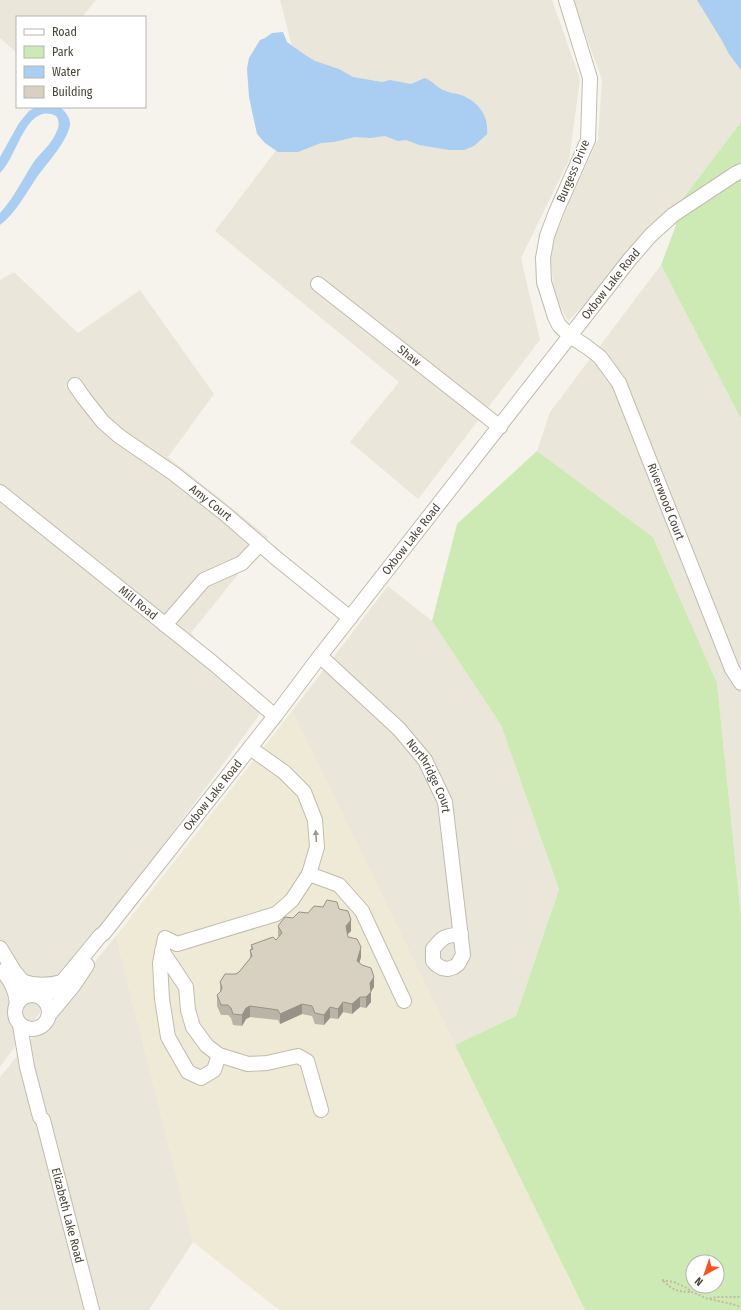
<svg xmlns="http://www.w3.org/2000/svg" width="741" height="1310" font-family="'Fira Sans Condensed',sans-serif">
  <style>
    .residential { fill: #eae6da }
    .education { fill: #efead6 }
    .green { fill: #cdeab5; fill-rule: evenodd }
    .water { fill: #a9cef2 }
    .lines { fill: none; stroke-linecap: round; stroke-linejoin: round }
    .minor-casing { stroke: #c2bcae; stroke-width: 16 }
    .path { stroke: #c4ba9f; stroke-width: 2; stroke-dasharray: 2 2; stroke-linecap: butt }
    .minor { stroke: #fff; stroke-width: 14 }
    .wall { fill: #bab3a6 }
    .shaded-wall { fill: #979287 }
    .building { fill: #d8d0c1; stroke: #979287 }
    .oneway { fill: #9c9992 }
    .labels { text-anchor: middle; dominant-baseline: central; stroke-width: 3; stroke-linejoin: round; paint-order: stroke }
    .street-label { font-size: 12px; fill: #4b4539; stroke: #fff }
  </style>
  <rect width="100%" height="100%" fill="#f6f3ec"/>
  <!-- residential -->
  <path class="residential" d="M 0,0 L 96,0 L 82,17 L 17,17 L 17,53 L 0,38 Z
    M 280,0 L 552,0 L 580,79 L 569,160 L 521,258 L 540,340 L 418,499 L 350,442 L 399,382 L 215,231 L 308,108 Z
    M 573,0 L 741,0 L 741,122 L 668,218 L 568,321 L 554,294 L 550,248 L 566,210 L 598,139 L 602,80 Z
    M 661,265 L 741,419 L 741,916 L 717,683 L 653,537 L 537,451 L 550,412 Z
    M 14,272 L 78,333 L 140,290 L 214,394 L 168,457 L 268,537 L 191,633 L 260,714 L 0,1067 L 0,280 Z
    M 388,586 L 432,621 L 501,725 L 559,891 L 516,1016 L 455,1045 L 292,711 Z
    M 116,936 L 193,1242 L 149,1310 L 0,1310 L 0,1077 Z"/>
  <!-- education -->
  <path class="education" d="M 292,711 L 585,1310 L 279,1310 L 193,1242 L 116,936 Z"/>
  <!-- green -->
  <path class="green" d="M 741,122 L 741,419 L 661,265 L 676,225 L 668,218 Z
    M 537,451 L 653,537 L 717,683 L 741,916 L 741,1310 L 585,1310 L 455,1045 L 516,1016 L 559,890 L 501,725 L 432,621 L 457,524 ZM 693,1262 L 717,1262 L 717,1286 L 693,1286 Z"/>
  <!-- water -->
  <path class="water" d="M 697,0 L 741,0 L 741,70 L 729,54 L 721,39 Z
    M 283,32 L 287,42 L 305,55 L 315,61 L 339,69 L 353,77 L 382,82 L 390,80 L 411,84 L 425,78 C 432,81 437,87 443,90 C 449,93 455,93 461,95 C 478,101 489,116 487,134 L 474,146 L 464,150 L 449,150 L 419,145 L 406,140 L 398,141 L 385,136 L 370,138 L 355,137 L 334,142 L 321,143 L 298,152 L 278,152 L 265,143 L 257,134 L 249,97 L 247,69 L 248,63 L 249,58 L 260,40 L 265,38 L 272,33 Z
    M 36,107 L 60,107 C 65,111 71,119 70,125 C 67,142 47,163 37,177 C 26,193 16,213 0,225 L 0,213 C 14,198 22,180 33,163 C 40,153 51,145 56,133 C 59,128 60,121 56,116 C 34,105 23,134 15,149 C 11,157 6,167 0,173 L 0,157 L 19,123 L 29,111 Z"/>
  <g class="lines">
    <defs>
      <g id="minor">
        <path id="s1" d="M 566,0 L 590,78 L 588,140 L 556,212 L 547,236 L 543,258 L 544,282 L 555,317 L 559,325 L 570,336 L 587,347 L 600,357 L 619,383 L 732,669 L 741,683"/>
        <path id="s2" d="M 318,284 L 500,427"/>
        <path id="s3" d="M 75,385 L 84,398 L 103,422 L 119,436 L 173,473 L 224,513 L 276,558 L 350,618"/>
        <path id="s4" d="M 0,492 L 213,663 L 275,716"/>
        <path d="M 165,625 L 204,580 L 242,563 L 260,544"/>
        <path id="s5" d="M 320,656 L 399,729 L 425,760 L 445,802 L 463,955 L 458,964 L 454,967 L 448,969 L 442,968 L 437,965 L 433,961 L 433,949 C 443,936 445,936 461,934"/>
        <path d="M 309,874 L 339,885 L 362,911 L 404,1001"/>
        <path d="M 0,948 L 14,971 L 34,995"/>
        <path d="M 162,951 L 186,987 L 188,1010 L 193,1027 L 207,1046 L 219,1055 L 248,1064 L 267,1063 L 298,1056 L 307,1061 L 321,1110"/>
        <path d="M 3,971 C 11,982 16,990 17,1004"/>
        <path d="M 21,981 C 35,986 48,986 62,982"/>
        <circle cx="32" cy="1012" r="17"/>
        <path id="s6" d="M 42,998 L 58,987 L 100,936 L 104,933 L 275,716 L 320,656 L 630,259 L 651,235 L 673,215 L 735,174 L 741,171"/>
        <path d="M 49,1015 L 73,986 L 87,965"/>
        <path id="s7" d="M 20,1025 L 27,1067 L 40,1117 L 43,1120 L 92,1310"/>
        <path d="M 219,1055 L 214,1070 L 201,1078 L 188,1072 L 168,1037 L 162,999 L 160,963 L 165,938 L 177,944 L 276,914 L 292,900 L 309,874 L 317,847 L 315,820 L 304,792 L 284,772 L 250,748"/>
      </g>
    </defs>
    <!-- minor casing -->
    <use href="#minor" class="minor-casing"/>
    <!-- path -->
    <path class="path" d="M 662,1280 L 674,1282 L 685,1287 L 692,1292 L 708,1299 L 716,1297 L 741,1297
      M 663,1281 C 673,1290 678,1292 691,1292
      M 710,1299 C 720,1302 731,1303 741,1307"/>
    <!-- minor -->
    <use href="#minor" class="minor"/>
  </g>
  <!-- wall -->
  <path class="wall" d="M 339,909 L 351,931 L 347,935 L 348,937 L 361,957 L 359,963 L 374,987 L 371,991 L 371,1002 L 366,1008 L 360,1007 L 352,1014 L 343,1012 L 338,1019 L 330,1018 L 324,1025 L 315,1024 L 312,1016 L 302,1014 L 280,1024 L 278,1020 L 250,1017 L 246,1019 L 242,1026 L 233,1025 L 231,1018 L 228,1015 L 221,1015 L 217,1006 L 217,995 L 220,993 L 220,982 L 239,972 L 250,959 L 250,950 L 251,950 L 251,945 L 276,940 L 279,937 L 278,936 L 278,926 L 293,918 L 308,913 Z"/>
  <!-- shaded-wall -->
  <path class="shaded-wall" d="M 351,920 L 351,931 L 346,936 L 346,926 Z
    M 361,947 L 361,957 L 357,971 L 357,961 Z
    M 374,977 L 374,987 L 370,993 L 370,983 Z
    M 371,992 L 371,1002 L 366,1008 L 366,997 Z
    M 360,997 L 360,1007 L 352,1014 L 352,1004 Z
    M 343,1002 L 343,1012 L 338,1019 L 338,1009 Z
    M 302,1004 L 302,1014 L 280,1024 L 280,1014 Z
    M 250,1006 L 250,1017 L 246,1019 L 242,1026 L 242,1015 L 246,1008 Z
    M 330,1007 L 330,1018 L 324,1025 L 324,1015 Z"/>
  <!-- building -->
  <path class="building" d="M 327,900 L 337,902 L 339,909 L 348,911 L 351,920 L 346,926 L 348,937 L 357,939 L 361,947 L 357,961 L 362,965 L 371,968 L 374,977 L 370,983 L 371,992 L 366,997 L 360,997 L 352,1004 L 343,1002 L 338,1009 L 330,1007 L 324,1015 L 315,1013 L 312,1006 L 302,1004 L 280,1014 L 278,1010 L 250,1006 L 246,1008 L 242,1015 L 233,1014 L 231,1008 L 228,1005 L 221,1005 L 217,995 L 221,991 L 222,987 L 220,982 L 225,974 L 236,974 L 239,972 L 252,956 L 250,950 L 253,949 L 251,945 L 273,937 L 276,940 L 282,933 L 278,926 L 285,917 L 293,918 L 299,912 L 308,913 L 314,906 L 323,907 Z"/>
  <!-- one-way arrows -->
  <defs><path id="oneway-solid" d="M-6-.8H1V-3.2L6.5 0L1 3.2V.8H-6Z"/></defs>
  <use class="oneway" href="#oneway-solid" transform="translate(316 836) rotate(-94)"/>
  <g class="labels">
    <!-- street labels -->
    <g class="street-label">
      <text transform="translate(573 171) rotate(-67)">Burgess Drive</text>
      <text stroke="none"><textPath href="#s6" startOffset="914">Oxbow Lake Road</textPath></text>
      <text stroke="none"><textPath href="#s2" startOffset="116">Shaw</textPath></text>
      <text stroke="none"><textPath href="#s1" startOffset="552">Riverwood Court</textPath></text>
      <text stroke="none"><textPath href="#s3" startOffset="181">Amy Court</textPath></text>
      <text stroke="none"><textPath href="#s6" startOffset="590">Oxbow Lake Road</textPath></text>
      <text stroke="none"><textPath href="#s4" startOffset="177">Mill Road</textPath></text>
      <text stroke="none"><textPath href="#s5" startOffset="164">Northridge Court</textPath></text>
      <text stroke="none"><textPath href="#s6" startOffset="266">Oxbow Lake Road</textPath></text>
      <text stroke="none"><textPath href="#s7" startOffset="197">Elizabeth Lake Road</textPath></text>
    </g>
  </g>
  <!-- legend -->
  <rect x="16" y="16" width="130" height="92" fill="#ffffff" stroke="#b7b5b0"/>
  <rect x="24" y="29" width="20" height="6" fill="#ffffff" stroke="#b7b5b0"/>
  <text x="52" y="36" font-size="12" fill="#4b4539">Road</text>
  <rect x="24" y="46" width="20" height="12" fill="#cdeab5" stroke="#b7b5b0"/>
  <text x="52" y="56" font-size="12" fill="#4b4539">Park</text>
  <rect x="24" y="66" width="20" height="12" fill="#a9cef2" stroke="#b7b5b0"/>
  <text x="52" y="76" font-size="12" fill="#4b4539">Water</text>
  <rect x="24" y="86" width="20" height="12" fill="#d8d0c1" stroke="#b7b5b0"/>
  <text x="52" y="96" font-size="12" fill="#4b4539">Building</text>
  <!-- north arrow -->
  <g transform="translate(705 1274) rotate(220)"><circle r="19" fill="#ffffff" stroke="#b7b5b0"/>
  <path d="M0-3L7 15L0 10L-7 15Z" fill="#fb511d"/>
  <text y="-6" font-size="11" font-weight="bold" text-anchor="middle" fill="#4b4539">N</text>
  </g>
</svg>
